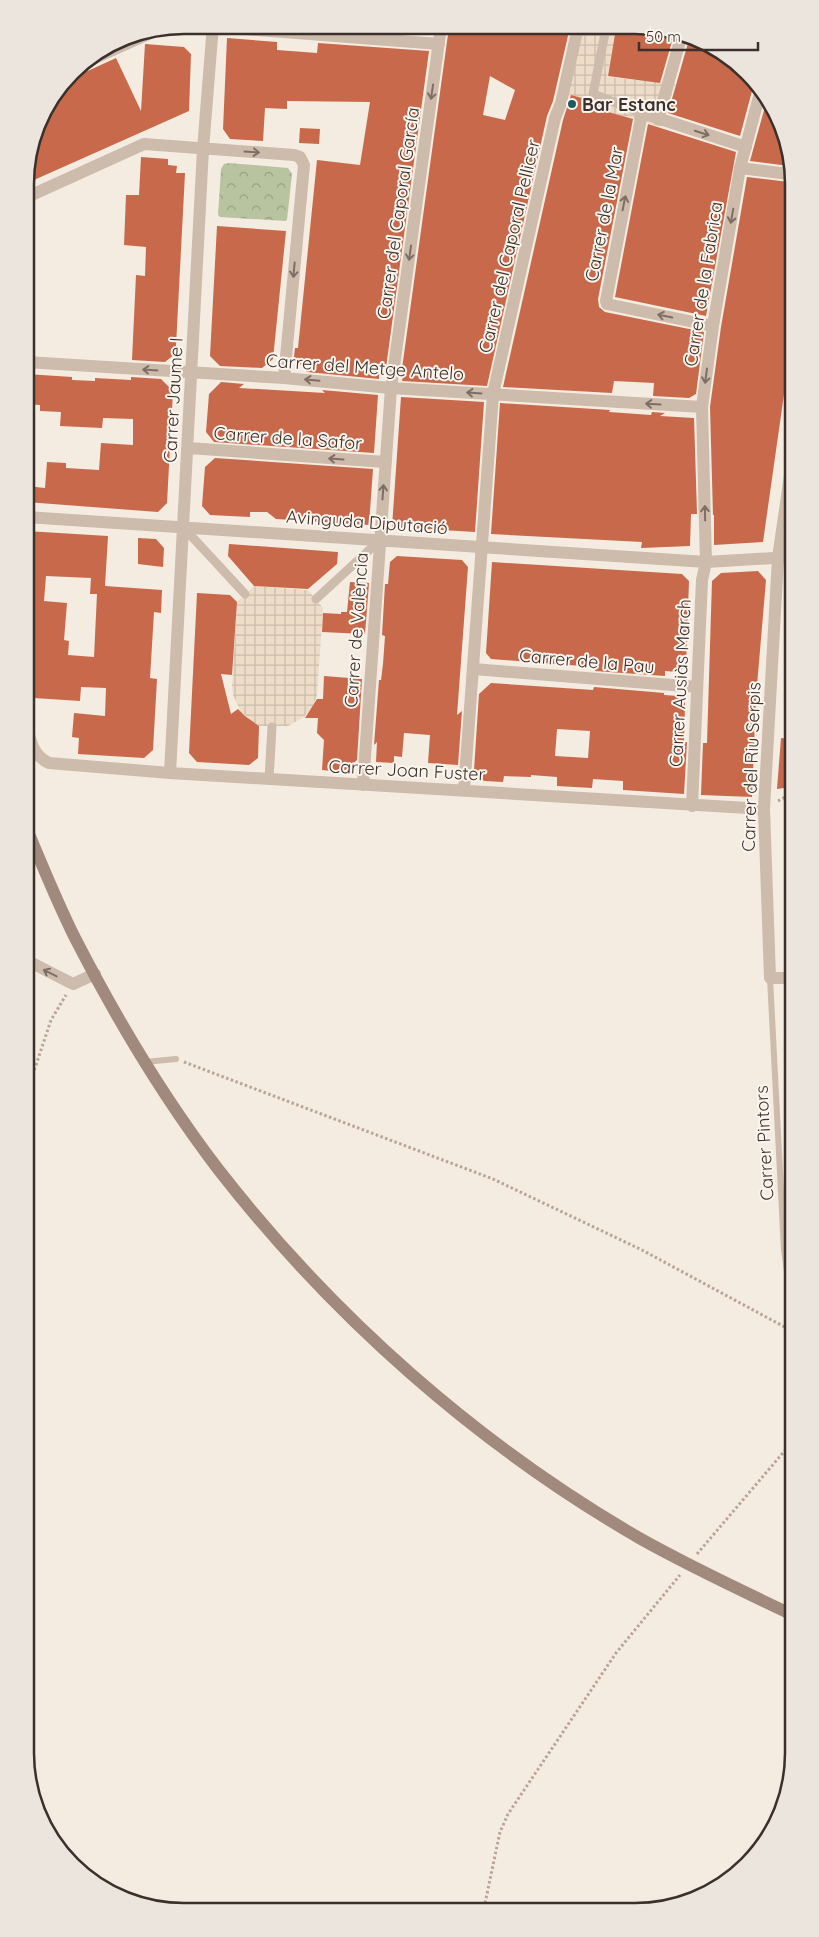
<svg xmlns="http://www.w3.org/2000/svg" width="819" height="1937" font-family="Quicksand,sans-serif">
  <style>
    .forest { fill: url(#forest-crowns) }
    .plaza { fill: url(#plaza-grid) }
    .building { fill: #c8694b; fill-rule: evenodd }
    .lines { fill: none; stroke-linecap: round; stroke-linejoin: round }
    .path { stroke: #b9a596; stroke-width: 3; stroke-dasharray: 2.5 2.5; stroke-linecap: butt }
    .service { stroke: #cdbbac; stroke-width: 6 }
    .pedestrian { stroke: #cdbbac; stroke-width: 9 }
    .minor { stroke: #cdbbac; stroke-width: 12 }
    .tertiary { stroke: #cdbbac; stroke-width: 12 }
    .secondary { stroke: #a18a7d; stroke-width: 12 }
    .oneway { stroke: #7d6f65 }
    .poi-dot { fill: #1f5a5e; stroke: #fbf5ee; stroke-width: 2 }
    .labels { text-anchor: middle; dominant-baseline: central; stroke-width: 4; stroke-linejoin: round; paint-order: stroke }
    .poi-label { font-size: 18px; font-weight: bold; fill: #3b302b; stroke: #fbf5ee; text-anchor: start }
    .street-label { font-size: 18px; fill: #3b302b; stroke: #fbf5ee }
    .rim { fill: none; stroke: #3b302b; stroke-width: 2.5 }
  </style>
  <defs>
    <pattern id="forest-crowns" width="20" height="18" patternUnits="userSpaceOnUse" patternTransform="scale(1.25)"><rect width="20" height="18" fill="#b8c4a0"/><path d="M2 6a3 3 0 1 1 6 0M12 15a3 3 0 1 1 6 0" fill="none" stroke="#97a083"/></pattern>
    <pattern id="plaza-grid" width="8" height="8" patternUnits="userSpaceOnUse" patternTransform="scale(1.25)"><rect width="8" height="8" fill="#ecdcc8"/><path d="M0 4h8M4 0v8" fill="none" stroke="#cbbdac"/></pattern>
  </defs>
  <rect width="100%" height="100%" fill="#f4ebe1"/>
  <!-- forest -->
  <path class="forest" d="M 229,163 L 288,168 L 292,174 L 287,220 L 285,221 L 220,217 L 218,215 L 221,169 L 224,164 Z"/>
  <!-- plaza -->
  <path class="plaza" d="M 572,27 L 616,28 L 607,77 L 675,84 L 662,127 L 598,109 L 600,103 L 569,95 Z
    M 254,586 L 308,590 L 323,608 L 317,695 L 313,706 L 304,717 L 288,726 L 259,726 L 255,723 L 241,712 L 233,695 L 232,687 L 237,602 Z"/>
  <!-- building -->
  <path class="building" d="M 318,26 L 408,26 L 433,27 L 432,35 Z
    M 449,27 L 570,27 L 553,101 L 547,116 L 487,386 L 402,381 L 403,376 L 401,376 ZM 490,76 L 515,90 L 505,120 L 483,115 Z
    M 616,28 L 666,28 L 675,31 L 660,83 L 608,76 Z
    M 690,36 L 706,42 L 747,71 L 756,86 L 752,91 L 740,136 L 668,113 Z
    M 227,38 L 277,42 L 277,50 L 317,53 L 318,43 L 429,51 L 385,375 L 379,375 L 379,379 L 307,372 L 294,357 L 295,348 L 298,348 L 317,160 L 360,165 L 370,102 L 287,101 L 287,109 L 265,108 L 263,141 L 230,139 L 223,129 Z
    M 145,44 L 184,47 L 191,54 L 189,111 L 25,184 L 25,173 L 41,114 L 66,81 L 116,58 L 141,111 Z
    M 571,95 L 600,103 L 598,109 L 633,119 L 598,299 L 599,307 L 605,312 L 704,332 L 696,394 L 689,398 L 653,396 L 654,383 L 614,381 L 612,393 L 503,387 L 563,120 Z
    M 766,103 L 789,143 L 789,166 L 750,161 Z
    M 648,124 L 736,152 L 706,316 L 615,297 Z
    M 300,128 L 320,129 L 319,144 L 299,143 Z
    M 141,157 L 168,159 L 168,165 L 177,166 L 176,173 L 185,173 L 176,346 L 175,354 L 165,362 L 132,360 L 136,275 L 145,276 L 146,247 L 124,245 L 126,195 L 139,195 Z
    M 747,177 L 789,182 L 789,359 L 763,542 L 714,545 L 714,515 L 713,515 L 710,407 L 721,327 Z
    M 217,226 L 286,231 L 273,359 L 262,368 L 220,366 L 210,356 Z
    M 26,374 L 72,377 L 72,380 L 95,381 L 95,378 L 131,380 L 131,377 L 161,379 L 173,391 L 167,503 L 158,512 L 26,502 L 26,486 L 45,488 L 47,462 L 66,463 L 66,468 L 99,470 L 101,443 L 133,445 L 133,419 L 103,418 L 102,428 L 60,426 L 61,412 L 40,411 L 40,405 L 26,404 Z
    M 221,382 L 244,384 L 239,388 L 325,393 L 322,390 L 378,395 L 374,453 L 214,442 L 206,432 L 209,394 Z
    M 401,397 L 484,402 L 475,532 L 392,527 Z
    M 500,403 L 610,410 L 609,412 L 651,415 L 652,412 L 665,413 L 660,416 L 694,418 L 697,514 L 691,514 L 690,546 L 641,548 L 642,542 L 491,534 Z
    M 215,458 L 373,469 L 369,525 L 276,519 L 267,512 L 250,512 L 250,517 L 210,515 L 202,506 L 205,467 Z
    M 26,531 L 108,536 L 105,586 L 162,590 L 161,613 L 154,612 L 150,678 L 157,679 L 153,750 L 144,758 L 78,754 L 79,738 L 72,737 L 74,713 L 105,716 L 106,688 L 81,687 L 80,701 L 34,698 L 28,677 L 29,668 L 27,668 ZM 46,576 L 91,578 L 90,594 L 97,594 L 94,657 L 68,655 L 69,641 L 64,640 L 67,603 L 44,601 Z
    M 138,538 L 156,539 L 164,548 L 163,567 L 138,564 Z
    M 229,544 L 338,552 L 337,564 L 308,589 L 254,586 L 228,556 Z
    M 397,556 L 462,560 L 468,567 L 457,715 L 462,711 L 458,765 L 428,763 L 430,735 L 404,733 L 402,757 L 394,756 L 394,763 L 376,762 L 377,742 L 374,745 L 379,680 L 381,680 L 383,664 L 385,636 L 382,635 L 385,584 L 388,584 L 390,562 Z
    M 492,562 L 682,574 L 689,581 L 686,666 L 678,672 L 665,671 L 665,676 L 595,671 L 595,667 L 491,659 L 486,653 Z
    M 758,571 L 766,580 L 756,697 L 752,797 L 701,795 L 703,743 L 707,743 L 712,581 L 721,573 Z
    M 350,582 L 369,583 L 365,634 L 322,632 L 323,613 L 341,614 L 341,612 L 347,612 Z
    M 197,593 L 230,595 L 237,602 L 232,675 L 221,674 L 231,714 L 238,709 L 245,716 L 259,726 L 258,758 L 249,765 L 197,762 L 189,753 Z
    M 324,676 L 362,679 L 357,760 L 343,772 L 322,770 L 324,740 L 317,733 L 318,718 L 305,718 L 317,699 L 323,699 Z
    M 491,683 L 593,690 L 594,687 L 664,693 L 664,695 L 678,696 L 685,703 L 684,742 L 687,742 L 684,794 L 623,790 L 623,781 L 593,779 L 592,788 L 557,786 L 557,777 L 531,775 L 531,777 L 504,776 L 503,782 L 484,781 L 474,770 L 479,694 ZM 557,729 L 590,731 L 588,758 L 555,756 Z
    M 781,738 L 790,739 L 791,787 L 777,789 Z"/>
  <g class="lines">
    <!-- path -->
    <path class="path" d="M 778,801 L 791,794
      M 184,1062 L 493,1179 L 642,1250 L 792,1331
      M 28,1089 L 51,1020 L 66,995
      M 697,1554 L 793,1441
      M 484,1908 L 500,1832 L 508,1814 L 616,1653 L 680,1575"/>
    <!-- service -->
    <path class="service" d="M 770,978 L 784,1250 L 792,1306
      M 145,1062 L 176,1059"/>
    <!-- pedestrian -->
    <path class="pedestrian" d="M 606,28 L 593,94 L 642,113
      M 183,527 L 245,594
      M 316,599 L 379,541
      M 269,779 L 272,727"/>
    <!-- minor -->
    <path class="minor" d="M 164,29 L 230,28 L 439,44
      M 79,65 L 155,31
      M 658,119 L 682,34
      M 740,168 L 789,174
      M 25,198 L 144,144 L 294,155 L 300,157 L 304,165 L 284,378
      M 713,326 L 607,304 L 606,301 L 642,113 L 746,147
      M 26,362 L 284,378 L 391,388 L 702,407
      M 189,448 L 385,462
      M 26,517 L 706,562 L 790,557
      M 778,558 L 764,809 L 770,978 L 791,978
      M 474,669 L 697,687
      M 27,728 C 31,743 34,756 49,763 L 170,773 L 764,809
      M 170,773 L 203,149 L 213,25
      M 363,785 L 391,388 L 441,27
      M 464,790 L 493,394 L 555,118 L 561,103 L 578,27
      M 692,806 L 702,580 L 706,562 L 702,407 L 713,326 L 740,168 L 760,93
      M 28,961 L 73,984 L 95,974"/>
    <!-- tertiary -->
    <path class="tertiary" d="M 778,558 L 790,475"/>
    <!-- secondary -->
    <path class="secondary" d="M 27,829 C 42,865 57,902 75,938 C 116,1018 163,1097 218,1169 C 333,1317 478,1445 641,1539 C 691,1567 742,1591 793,1615"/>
  </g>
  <!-- one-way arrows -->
  <defs><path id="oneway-shaft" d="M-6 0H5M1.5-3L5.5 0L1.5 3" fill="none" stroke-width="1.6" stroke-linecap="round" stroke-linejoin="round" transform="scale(1.25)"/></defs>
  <g class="oneway">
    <use href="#oneway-shaft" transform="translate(432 92) rotate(98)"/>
    <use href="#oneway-shaft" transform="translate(702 133) rotate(18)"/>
    <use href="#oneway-shaft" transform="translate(252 152) rotate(4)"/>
    <use href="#oneway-shaft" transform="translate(624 203) rotate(-79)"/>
    <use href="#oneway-shaft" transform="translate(732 216) rotate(100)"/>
    <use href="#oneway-shaft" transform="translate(410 253) rotate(98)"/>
    <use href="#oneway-shaft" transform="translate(294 270) rotate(95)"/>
    <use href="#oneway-shaft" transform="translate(665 316) rotate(-169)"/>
    <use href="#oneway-shaft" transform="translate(150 370) rotate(-176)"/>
    <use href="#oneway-shaft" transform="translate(706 376) rotate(98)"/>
    <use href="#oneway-shaft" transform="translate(312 380) rotate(-175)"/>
    <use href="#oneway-shaft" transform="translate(474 393) rotate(-176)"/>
    <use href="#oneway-shaft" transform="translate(653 404) rotate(-177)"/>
    <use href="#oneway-shaft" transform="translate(336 459) rotate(-176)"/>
    <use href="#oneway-shaft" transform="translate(383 492) rotate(-86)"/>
    <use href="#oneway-shaft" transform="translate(705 513) rotate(-91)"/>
    <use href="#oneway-shaft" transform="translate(50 973) rotate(-153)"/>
  </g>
  <!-- markers -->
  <circle class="poi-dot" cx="572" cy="104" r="5"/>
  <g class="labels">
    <!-- poi labels -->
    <g class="poi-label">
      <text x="582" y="104">Bar Estanc</text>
    </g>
    <!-- street labels -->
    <g class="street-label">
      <text transform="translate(398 213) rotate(-82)">Carrer del Caporal García</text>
      <text transform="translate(604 214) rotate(-79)">Carrer de la Mar</text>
      <text transform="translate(509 246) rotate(-77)">Carrer del Caporal Pellicer</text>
      <text transform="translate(703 284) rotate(-81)">Carrer de la Fabrica</text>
      <text transform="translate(365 367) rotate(4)">Carrer del Metge Antelo</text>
      <text transform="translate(173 400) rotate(-87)">Carrer Jaume I</text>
      <text transform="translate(288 438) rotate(4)">Carrer de la Safor</text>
      <text transform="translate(367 522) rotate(4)">Avinguda Diputació</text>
      <text transform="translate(356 630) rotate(-86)">Carrer de València</text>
      <text transform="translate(587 661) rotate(5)">Carrer de la Pau</text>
      <text transform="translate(680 683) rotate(-87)">Carrer Ausiàs March</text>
      <text transform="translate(751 767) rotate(-88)">Carrer del Riu Serpis</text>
      <text transform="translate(407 770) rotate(3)">Carrer Joan Fuster</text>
      <text transform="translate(764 1143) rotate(-93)">Carrer Pintors</text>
    </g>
  </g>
  <!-- crop -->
  <path d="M0 0H819V1937H0ZM184 34H635A150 150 0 0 1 785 184V1753A150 150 0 0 1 635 1903H184A150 150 0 0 1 34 1753V184A150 150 0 0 1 184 34Z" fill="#ece5de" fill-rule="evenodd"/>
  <path class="rim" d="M184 34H635A150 150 0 0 1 785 184V1753A150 150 0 0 1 635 1903H184A150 150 0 0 1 34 1753V184A150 150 0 0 1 184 34Z"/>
  <!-- scale -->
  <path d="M639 42v8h119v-8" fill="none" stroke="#3b302b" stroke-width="2.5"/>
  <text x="646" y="42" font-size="15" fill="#3b302b" stroke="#fbf5ee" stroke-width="4" paint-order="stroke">50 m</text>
</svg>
